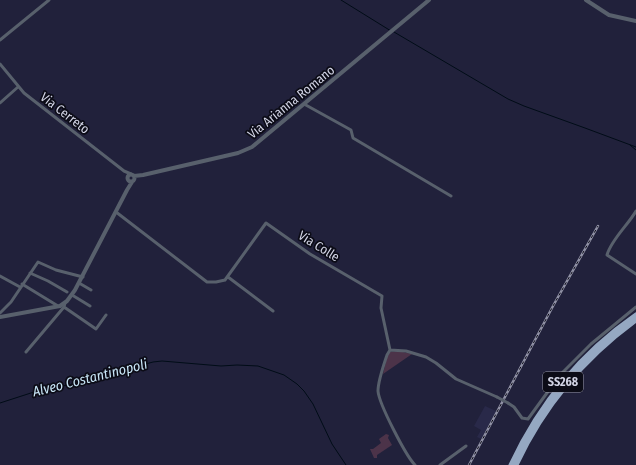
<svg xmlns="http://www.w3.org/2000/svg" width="636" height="465" font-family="'Fira Sans Condensed',sans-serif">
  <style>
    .built { fill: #292949 }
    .green { fill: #4c3349 }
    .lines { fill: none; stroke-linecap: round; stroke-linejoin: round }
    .stream { stroke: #000c17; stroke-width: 1 }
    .minor { stroke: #58606c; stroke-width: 3 }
    .tertiary { stroke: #58606c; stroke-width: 4 }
    .trunk { stroke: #95a8c2; stroke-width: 5 }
    .rail-casing { stroke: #9192a6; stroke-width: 2.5 }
    .rail { stroke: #0c0c17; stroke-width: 1; stroke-dasharray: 3; stroke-linecap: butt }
    .minor-bridge { stroke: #58606c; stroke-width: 3 }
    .labels { text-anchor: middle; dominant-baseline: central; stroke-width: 3.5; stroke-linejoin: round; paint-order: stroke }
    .shield { fill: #0c0c17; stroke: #9798a7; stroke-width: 1 }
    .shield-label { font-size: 12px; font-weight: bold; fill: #d2d4e5 }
    .street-label { font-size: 13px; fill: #d2d4e5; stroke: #0c0c17 }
    .water-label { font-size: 14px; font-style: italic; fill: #c8e5f6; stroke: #0c0c17 }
  </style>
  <rect width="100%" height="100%" fill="#21213b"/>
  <!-- built -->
  <path class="built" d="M 485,406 L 496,411 L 481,439 L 477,437 L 481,430 L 474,426 Z"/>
  <!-- green -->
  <path class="green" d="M 398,351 L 412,354 L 383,374 L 387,357 L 390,352 Z
    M 386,434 L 389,435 L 388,438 L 392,445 L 377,455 L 377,458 L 374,458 L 370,449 L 373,449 L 381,443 L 379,439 Z"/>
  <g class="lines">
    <!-- stream -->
    <path class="stream" d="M 341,0 L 391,31
      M 394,32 L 508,99 L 524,106 L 585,128 L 636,147
      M 630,145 L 636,150
      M 0,403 L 37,391 L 73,384 L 153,362 L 162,361 L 221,366 L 237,365 L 258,366 L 284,375 L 297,384 L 304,391 L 313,404 L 332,444 L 346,465"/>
    <!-- minor -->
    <path class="minor" d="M 0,40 L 49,0
      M 0,64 L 24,93 L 124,171 L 131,174
      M 0,103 L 18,87
      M 304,104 L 351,130 L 353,138 L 451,196
      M 636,211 C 628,225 611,240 607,255 L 636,274
      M 116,212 L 207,282 L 216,282 L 225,280 L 266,223 L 310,254 L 382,296 L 381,308 L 390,350 L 387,355 C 384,364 378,381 378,391 C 379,404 406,456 415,465
      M 30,273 L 48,281 L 67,292
      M 0,276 L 20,287
      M 228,277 L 273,311
      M 79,283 L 91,290
      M 22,284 L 58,306
      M 72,295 L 90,306
      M 64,307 L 96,329 L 106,315
      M 0,313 L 11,302 L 38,262 L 56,270 L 83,277
      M 390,350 L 406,351 L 426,357 L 436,363 L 456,379 L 497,397
      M 26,352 L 64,307 L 65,303
      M 508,403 L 514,407 L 522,418 L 528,419 L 560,375 L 591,344 L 636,307
      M 440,465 L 466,446"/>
    <!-- tertiary -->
    <path class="tertiary" d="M 586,0 L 609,15 L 636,21
      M127.5 178a3.5 3.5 0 1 1 7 0a3.5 3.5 0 1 1-7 0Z
      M 134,176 L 143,175 L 238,153 L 252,147 L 429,0
      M 0,317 L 60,306 L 67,301 L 75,290 L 127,190 L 132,182"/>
    <!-- trunk -->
    <path class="trunk" d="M 511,465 C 539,405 581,353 636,315
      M 516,465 C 543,407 584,358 636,320"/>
    <defs>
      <path id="rail" d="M 469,465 L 553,306 L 598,226"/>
    </defs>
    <!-- rail casing -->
    <use href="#rail" class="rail-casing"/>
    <!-- rail -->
    <use href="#rail" class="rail"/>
    <!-- minor-bridge -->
    <path class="minor-bridge" d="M 497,397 L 508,403"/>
  </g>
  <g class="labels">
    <!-- shield labels -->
    <rect class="shield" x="543" y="372" width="40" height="20" rx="3"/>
    <g class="shield-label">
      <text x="563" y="382">SS268</text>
    </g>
    <!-- street labels -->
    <g class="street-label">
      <text transform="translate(291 102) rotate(-39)">Via Arianna Romano</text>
      <text transform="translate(65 113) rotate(38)">Via Cerreto</text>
      <text transform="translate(319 246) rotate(32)">Via Colle</text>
    </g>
    <!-- water labels -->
    <g class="water-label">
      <text transform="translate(90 378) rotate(-14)">Alveo Costantinopoli</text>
    </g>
  </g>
</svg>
